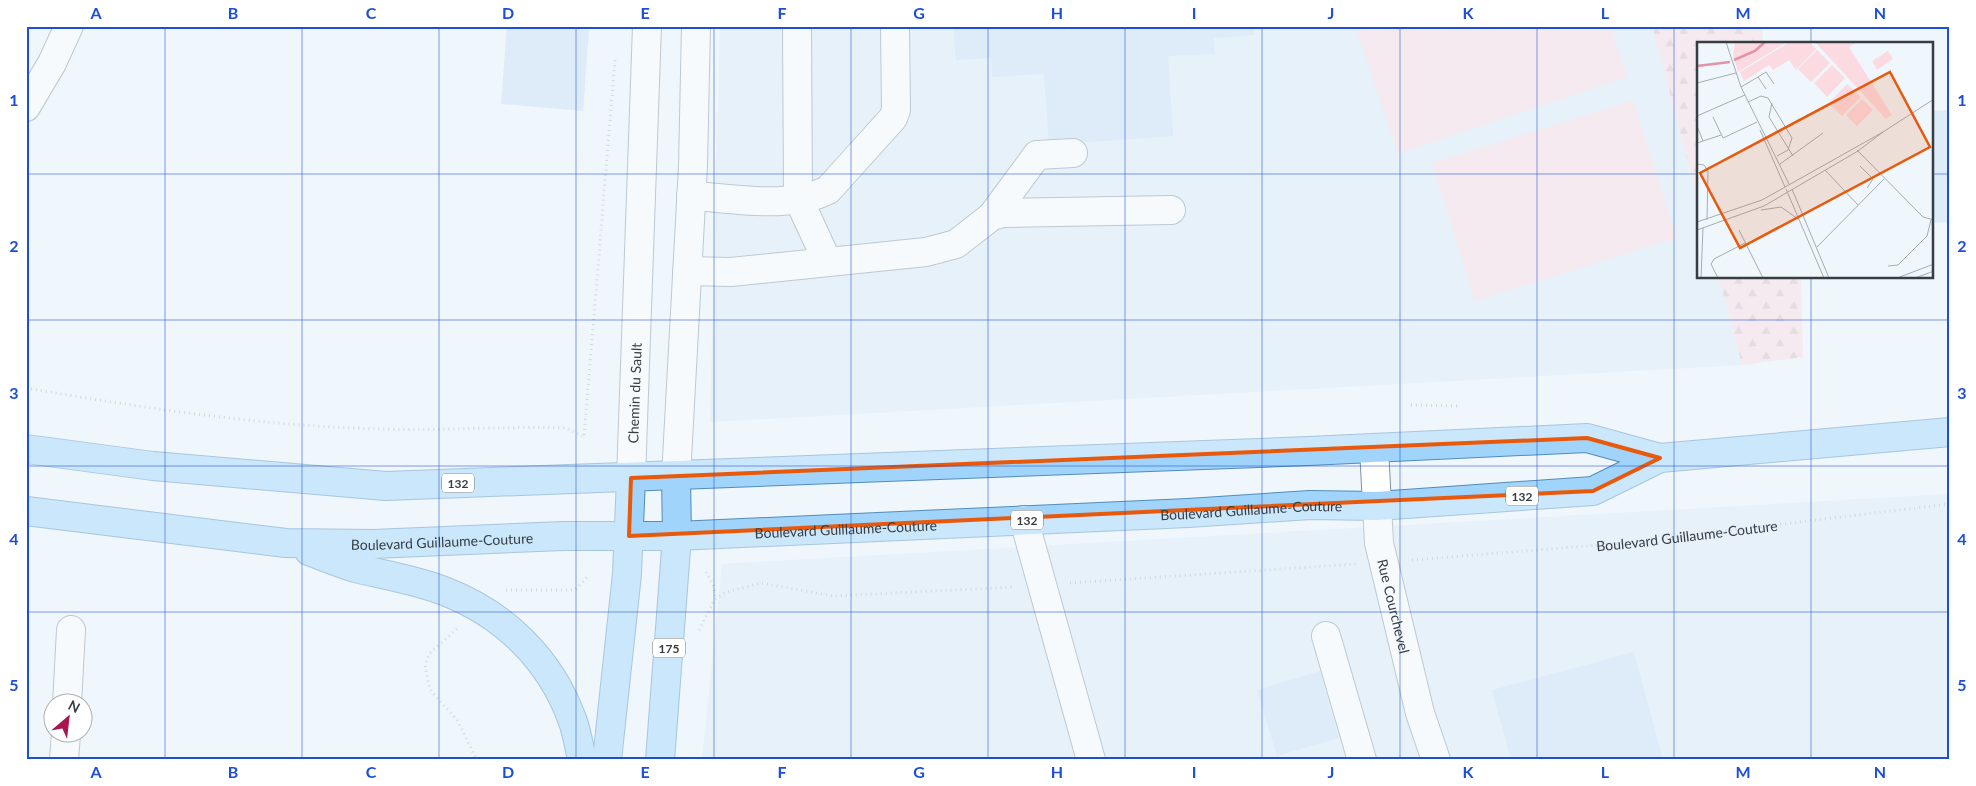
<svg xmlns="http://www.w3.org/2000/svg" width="1976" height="786" font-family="Lato,sans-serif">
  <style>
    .built { fill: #ddebf7 }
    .forest { fill: url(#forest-firs) }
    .park { fill: #fbdbe1 }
    .building { fill: #c8e0f4 }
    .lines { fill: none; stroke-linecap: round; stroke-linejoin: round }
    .minor-casing { stroke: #8292a0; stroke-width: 30 }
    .major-casing { stroke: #538cb8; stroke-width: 30 }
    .path { stroke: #aeb5bb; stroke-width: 3; stroke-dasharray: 1 4; stroke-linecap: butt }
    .minor { stroke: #fff; stroke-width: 28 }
    .major { stroke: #a1d4fa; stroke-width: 28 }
    .marked { fill: none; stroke: #e8590c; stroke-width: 4; stroke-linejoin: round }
    .grid { fill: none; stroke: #1d4ed8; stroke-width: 1; stroke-opacity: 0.55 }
    .labels { text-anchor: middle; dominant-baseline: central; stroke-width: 5; stroke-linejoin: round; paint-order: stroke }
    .shield { fill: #fff; stroke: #72777b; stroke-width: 1 }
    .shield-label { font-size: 12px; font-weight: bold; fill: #363d43 }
    .street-label { font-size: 14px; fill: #363d43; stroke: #fff }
    .inset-river { fill: none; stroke: #e194a5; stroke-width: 2.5 }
    .inset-road { fill: none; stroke: #a5acb2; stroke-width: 1 }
    .view { fill: #e8590c; fill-opacity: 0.15; stroke: #e8590c; stroke-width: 2.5 }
    .inset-edge { fill: none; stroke: #363d43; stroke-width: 2.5 }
    .neatline { fill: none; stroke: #1d4ed8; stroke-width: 2 }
    .grid-label { font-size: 16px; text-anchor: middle; font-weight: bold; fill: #1d4ed8 }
  </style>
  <defs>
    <pattern id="forest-firs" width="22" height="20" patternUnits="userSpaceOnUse" patternTransform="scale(1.25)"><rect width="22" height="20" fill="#fbdbe1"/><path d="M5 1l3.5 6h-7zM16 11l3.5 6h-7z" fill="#d8bdc2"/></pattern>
  </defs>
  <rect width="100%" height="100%" fill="#eff6fc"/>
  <!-- built -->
  <path class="built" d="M 720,26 L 1652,26 L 1698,201 L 1698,278 L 1719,278 L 1742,365 L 710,422 Z
    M 1950,494 L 1950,760 L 702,760 L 722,564 Z"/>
  <!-- forest -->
  <path class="forest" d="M 1652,26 L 1762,26 L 1763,44 L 1698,44 L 1698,201 Z
    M 1719,278 L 1801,278 L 1803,357 L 1742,365 Z"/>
  <!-- park -->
  <path class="park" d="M 1355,26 L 1610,26 L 1628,77 L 1398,154 Z
    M 1633,100 L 1677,238 L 1475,301 L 1432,163 Z"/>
  <!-- building -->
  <path class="building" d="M 507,26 L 589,30 L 583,111 L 501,104 Z
    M 953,26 L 1254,26 L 1254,35 L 1214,38 L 1215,54 L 1168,56 L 1173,136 L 1049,145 L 1044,74 L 992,77 L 991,58 L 956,60 Z
    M 1950,110 L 1950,222 L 1932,223 L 1932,111 Z
    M 1634,652 L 1663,760 L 1511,760 L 1492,690 Z
    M 1320,671 L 1339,738 L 1277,756 L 1257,690 Z"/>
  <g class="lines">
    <defs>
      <g id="minor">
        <path d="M 797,26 L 798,198 L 822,250 L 825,262"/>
        <path d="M 26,107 L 52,63 L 69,26"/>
        <path d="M 691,196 C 735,198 788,210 828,190 L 893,118 L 896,110 L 895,26"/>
        <path d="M 992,216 L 1037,155 L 1073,153"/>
        <path d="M 687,271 L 731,272 L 926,252 L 956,244 L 992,216 L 1003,213 L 1171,210"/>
        <path id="s2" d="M 1374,448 L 1379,543 L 1420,713 L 1436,760"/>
        <path d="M 676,477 L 693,166 L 696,26"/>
        <path id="s3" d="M 631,478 L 647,26"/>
        <path d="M 1024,520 L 1091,760"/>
        <path d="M 1326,636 L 1362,760"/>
        <path d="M 67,704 L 71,630"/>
        <path d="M 64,760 L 66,734"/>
      </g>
      <g id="major">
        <path d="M 26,449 L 153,466 L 386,486 L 1309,451 L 1587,438 L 1660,458 L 1950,432"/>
        <path id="s4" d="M 26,511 L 286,543 L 373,544 L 563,536 L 677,536 L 1188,513 L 1310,505 L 1377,506 L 1593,491 L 1660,458"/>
        <path d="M 309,551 C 324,557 340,563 355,568 C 385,575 416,580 444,591 C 504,614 550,659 572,719 C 577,732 579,746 582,760"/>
        <path d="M 607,760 L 627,574 L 631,478"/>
        <path d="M 660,760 L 677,536 L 676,477"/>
      </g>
    </defs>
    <!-- minor casing -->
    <use href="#minor" class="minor-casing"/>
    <!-- major casing -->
    <use href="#major" class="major-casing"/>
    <!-- path -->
    <g class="path">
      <path d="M 26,388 C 144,408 261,426 380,429 C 442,431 504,426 566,428 L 584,437 L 615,60"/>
      <path d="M 1411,405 L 1461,406"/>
      <path id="s1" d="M 1412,560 L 1624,543 L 1950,504"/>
      <path d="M 706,572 L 714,586 L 715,599"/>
      <path d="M 1070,583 L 1356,564"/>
      <path d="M 506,590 L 575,590 L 589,575"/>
      <path d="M 457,629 L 430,653 L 425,665 L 430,690 L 457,720 L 477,760"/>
      <path d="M 699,630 L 715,599 L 726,592 L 761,583 L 833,596 L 1014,587"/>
    </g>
    <!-- minor -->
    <use href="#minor" class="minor"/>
    <!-- major -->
    <use href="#major" class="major"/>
  </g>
  <!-- marked area -->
  <path d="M0 0H1976V786H0ZM 1587,438 L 1660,458 L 1593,491 L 629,536 L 631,478 Z" fill="#eff6fc" fill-opacity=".55" fill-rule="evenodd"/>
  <path class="marked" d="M 1587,438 L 1660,458 L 1593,491 L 629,536 L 631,478 Z"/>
  <!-- grid -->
  <path class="grid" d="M 165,26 L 165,760M 302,26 L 302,760M 439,26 L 439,760M 576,26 L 576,760M 714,26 L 714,760M 851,26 L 851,760M 988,26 L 988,760M 1125,26 L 1125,760M 1262,26 L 1262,760M 1400,26 L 1400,760M 1537,26 L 1537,760M 1674,26 L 1674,760M 1811,26 L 1811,44M 26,174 L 1698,174M 1932,174 L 1950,174M 1811,278 L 1811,760M 26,320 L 1950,320M 26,466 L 1950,466M 26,612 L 1950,612"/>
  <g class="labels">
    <!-- shield labels -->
    <g class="shield">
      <rect x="442" y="473.5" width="32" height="19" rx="4"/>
      <rect x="1506" y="486.5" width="32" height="19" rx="4"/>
      <rect x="1011" y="510.5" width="32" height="19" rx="4"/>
      <rect x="653" y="638.5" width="32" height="19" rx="4"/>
    </g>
    <g class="shield-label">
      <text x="458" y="483">132</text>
      <text x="1522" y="496">132</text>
      <text x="1027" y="520">132</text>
      <text x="669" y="648">175</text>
    </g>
    <!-- street labels -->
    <g class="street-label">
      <text stroke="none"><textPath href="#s3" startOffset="85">Chemin du Sault</textPath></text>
      <text stroke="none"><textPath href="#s4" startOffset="1228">Boulevard Guillaume-Couture</textPath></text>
      <text stroke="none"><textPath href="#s4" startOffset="822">Boulevard Guillaume-Couture</textPath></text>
      <text stroke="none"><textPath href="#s1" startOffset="276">Boulevard Guillaume-Couture</textPath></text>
      <text stroke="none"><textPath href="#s4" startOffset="418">Boulevard Guillaume-Couture</textPath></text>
      <text stroke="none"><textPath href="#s2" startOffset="160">Rue Courchevel</textPath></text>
    </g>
  </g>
  <!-- overview -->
  <g transform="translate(1697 42)">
    <rect width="236" height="236" fill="#eff6fc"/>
    <path d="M 93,0 L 113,0 L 119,7 L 99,28 L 92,18 L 76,28 L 72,23 L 47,39 L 43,30 ZM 191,9 L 196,17 L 180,28 L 175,19 Z" fill="#fbdbe1"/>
    <path d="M 38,0 L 90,0 L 41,30 L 36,13 ZM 118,0 L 160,0 L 152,5 L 195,73 L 189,77 Z" fill="#fbdbe1"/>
    <path d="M 120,8 L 133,21 L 114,40 L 101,27 ZM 135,23 L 148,36 L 130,55 L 117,41 ZM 150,42 L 164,55 L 145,74 L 132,61 ZM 165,57 L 176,68 L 160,84 L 149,73 Z" fill="#fbdbe1"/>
    <path class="inset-river" d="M 37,18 L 58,9 L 68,0M 0,24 L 33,20"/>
    <path class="inset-road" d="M 29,0 L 44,45 L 92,142M 61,35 L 69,30 L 77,42M 0,41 L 39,31M 44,45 L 61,35 L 69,47M 51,60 L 64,54 L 71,56 L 95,96 L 91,108 L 80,114M 75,61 L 72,75 L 96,114M 0,74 L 48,53M 16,75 L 26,96 L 60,80M 0,84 L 6,99M 63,88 L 88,145M 0,101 L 24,93M 160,108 L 226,175 L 237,178M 0,122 L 7,123 L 11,129 L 10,178M 83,122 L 126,91M 163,124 L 176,137 L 170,146M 128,128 L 161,163M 89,147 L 127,236M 95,147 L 132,236M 64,168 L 84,165 L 101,177M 0,180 L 65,158 L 186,90 L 237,57M 0,188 L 67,164 L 161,109 L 186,90M 42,188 L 66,236M 120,205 L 187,137M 191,224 L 201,223 L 230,194 L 234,178M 4,236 L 6,186M 21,236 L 14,222 L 17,217 L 48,201M 200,236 L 237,222M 218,236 L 237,229"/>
    <path class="view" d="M 193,30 L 233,105 L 43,206 L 3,131 Z"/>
    <rect width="236" height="236" class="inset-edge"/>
  </g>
  <!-- border -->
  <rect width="1976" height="786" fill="none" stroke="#ffffff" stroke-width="55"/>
  <!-- north arrow -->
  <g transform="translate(68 718) rotate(28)"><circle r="24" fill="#ffffff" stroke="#afb1b4"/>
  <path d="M0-4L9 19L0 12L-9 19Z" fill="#a81650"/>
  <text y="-8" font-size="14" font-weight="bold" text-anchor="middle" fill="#363d43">N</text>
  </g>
  <rect x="28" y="28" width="1920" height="730" class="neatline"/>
  <g class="grid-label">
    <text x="96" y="19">A</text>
    <text x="233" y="19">B</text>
    <text x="371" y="19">C</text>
    <text x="508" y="19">D</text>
    <text x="645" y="19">E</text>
    <text x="782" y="19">F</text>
    <text x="919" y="19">G</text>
    <text x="1057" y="19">H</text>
    <text x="1194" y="19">I</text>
    <text x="1331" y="19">J</text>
    <text x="1468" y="19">K</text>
    <text x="1605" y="19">L</text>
    <text x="1743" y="19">M</text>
    <text x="1880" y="19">N</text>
    <text x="14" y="106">1</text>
    <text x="1962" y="106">1</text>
    <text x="14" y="252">2</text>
    <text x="1962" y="252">2</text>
    <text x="14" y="399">3</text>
    <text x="1962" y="399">3</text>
    <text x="14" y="545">4</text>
    <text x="1962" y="545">4</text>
    <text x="14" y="691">5</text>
    <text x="1962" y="691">5</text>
    <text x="96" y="778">A</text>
    <text x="233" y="778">B</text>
    <text x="371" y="778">C</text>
    <text x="508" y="778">D</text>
    <text x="645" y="778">E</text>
    <text x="782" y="778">F</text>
    <text x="919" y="778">G</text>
    <text x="1057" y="778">H</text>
    <text x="1194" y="778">I</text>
    <text x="1331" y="778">J</text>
    <text x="1468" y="778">K</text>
    <text x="1605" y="778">L</text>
    <text x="1743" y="778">M</text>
    <text x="1880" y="778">N</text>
  </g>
</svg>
